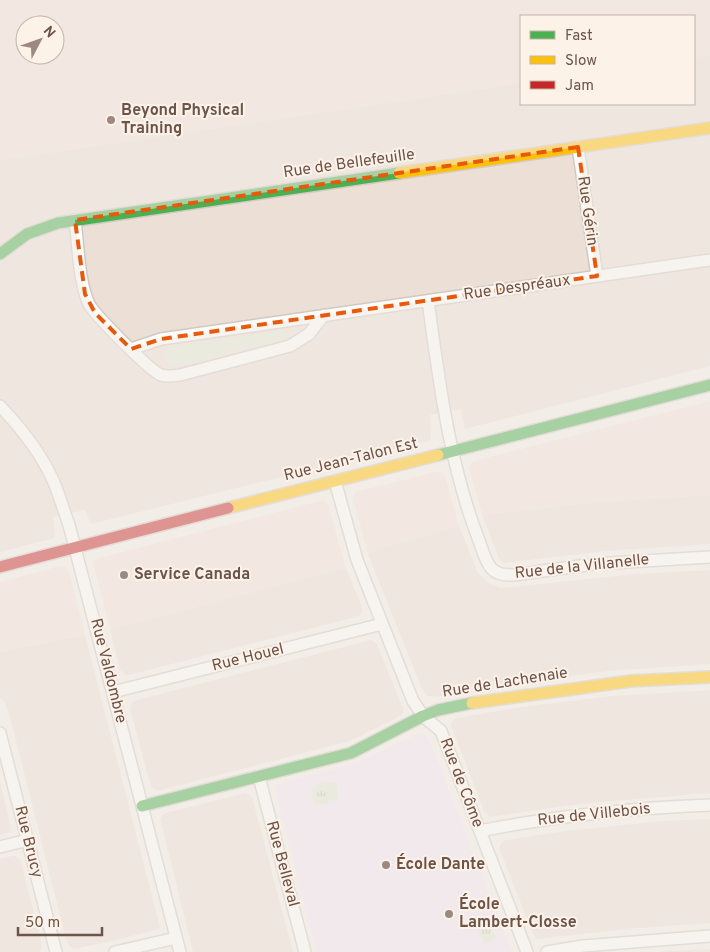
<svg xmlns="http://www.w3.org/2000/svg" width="710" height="952" font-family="Overpass,sans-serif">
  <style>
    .residential { fill: #ecdfd5 }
    .commercial { fill: #f3e1db; fill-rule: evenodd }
    .education { fill: #efe5ef }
    .green { fill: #e1e8d3 }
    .park { fill: url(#park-tufts) }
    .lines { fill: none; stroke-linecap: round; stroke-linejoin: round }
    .street-casing { stroke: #d0c9c3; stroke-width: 14 }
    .fast-casing { stroke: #d2cac4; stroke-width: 14 }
    .slow-casing { stroke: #d2cac4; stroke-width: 14 }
    .jam-casing { stroke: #d2cac4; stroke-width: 14 }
    .street { stroke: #fdfcfb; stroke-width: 11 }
    .fast { stroke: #4caf50; stroke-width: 11 }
    .slow { stroke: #ffc107; stroke-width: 11 }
    .jam { stroke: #c62828; stroke-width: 11 }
    .marked { fill: none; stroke: #e8590c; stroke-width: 4; stroke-dasharray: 10 6; stroke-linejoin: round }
    .poi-dot { fill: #9c8a82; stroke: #fcf2e7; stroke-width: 2 }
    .labels { text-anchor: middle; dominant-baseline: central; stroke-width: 4; stroke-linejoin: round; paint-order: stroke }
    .poi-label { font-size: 16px; font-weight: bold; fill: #6d544b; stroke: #fcf2e7; text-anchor: start }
    .street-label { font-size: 16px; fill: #6d544b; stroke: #fcf2e7 }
  </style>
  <defs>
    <pattern id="park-tufts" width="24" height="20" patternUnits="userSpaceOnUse" patternTransform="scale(1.25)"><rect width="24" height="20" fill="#e1e8d3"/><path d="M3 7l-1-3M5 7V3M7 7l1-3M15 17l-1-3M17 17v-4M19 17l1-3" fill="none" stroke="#bbbfad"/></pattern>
  </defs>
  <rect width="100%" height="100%" fill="#f3ede7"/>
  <!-- residential -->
  <path class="residential" d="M 710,55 L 710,366 L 465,429 L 461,409 L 430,415 L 431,440 L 91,524 L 85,510 L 53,517 L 55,538 L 0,552 L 0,160 L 521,83 L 521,104 L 694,104 L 694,57 Z
    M 710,495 L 710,544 L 606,551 L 504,563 L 499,559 L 483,517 L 489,514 L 600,502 Z
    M 459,526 L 478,573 L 488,583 L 501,588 L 635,574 L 710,570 L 710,664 L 608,671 L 502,685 L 435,697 L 427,696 L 422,689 L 368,554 L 381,548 Z
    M 346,568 L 362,606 L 362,612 L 360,616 L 129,675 L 124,674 L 120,670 L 110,629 Z
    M 85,635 L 160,927 L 159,929 L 116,940 L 74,949 L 69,946 L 66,939 L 8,709 L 4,701 L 0,698 L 0,652 Z
    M 371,640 L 377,644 L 403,708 L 403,713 L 400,716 L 350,741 L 157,791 L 151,787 L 130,709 L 133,701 Z
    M 710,690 L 710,793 L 578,804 L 490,817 L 484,811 L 451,725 L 453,720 L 458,718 L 521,707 L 612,696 Z
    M 0,782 L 11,827 L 10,832 L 0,835 Z
    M 246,793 L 252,797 L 293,952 L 193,952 L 160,818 L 165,813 Z
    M 710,819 L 710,923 L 628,929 L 537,939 L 533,934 L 499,848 L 501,843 L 506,840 L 566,831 L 663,821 Z
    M 12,856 L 16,856 L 20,859 L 42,945 L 40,952 L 0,952 L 0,859 Z
    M 710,949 L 710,952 L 657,952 L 669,951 Z"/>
  <!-- commercial -->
  <path class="commercial" d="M 0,0 L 710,0 L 710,55 L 694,57 L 694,16 L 521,16 L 521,83 L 0,160 ZM 25,25 L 55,25 L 55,55 L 25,55 Z
    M 710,401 L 710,495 L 600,502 L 489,514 L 483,517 L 469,469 L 470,465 L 474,461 Z
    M 440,471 L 445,476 L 459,526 L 381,548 L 368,554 L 353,498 L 354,494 L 358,491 Z
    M 324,500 L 329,505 L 340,549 L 346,568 L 110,629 L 93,563 L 95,559 Z
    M 61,566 L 66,567 L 69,571 L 85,635 L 0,652 L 0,582 Z"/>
  <!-- education -->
  <path class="education" d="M 422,734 L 426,736 L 431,745 L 512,952 L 317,952 L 275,787 L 279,784 L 354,764 L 416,735 Z"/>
  <!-- green -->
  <path class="green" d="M 280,331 L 286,333 L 286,336 L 284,339 L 174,367 L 170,365 L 165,360 L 165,352 L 172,347 Z"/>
  <!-- park -->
  <path class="park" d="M 329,781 L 337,785 L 338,800 L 329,801 L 327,804 L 315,805 L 311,790 L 318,783 Z
    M 489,920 L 496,939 L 484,944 L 476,925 Z"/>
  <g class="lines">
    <defs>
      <path id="street" d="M 578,147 L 597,276
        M 75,220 C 78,243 79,284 89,304 C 95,315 150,371 161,375 C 167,377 173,376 180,375 L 290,346 L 309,334 L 324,315
        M 428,301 C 439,381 449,462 478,538 C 482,548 485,562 492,569 C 498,575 506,575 514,575 L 594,564 L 710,557
        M 131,349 L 161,339 L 710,260
        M 0,406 C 21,428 39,450 52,478 C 59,493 63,509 69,525 L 180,952
        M 335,481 L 357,560 L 413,701 L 423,716 L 441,731 L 527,952
        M 113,692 L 382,624
        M 0,733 L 56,952
        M 259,777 L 305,952
        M 480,831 C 555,816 633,808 710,805
        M 0,847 L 28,840
        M 115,952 L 176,938
        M 547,952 L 583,946 L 710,936"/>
      <path id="fast" d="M 0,254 L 27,234 L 58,223 L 399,173
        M 438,455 L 710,385
        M 142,806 L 351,753 L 423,716 L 438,710 L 472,703"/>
      <path id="slow" d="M 399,173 L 710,128
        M 228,508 L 438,455
        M 472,703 L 631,681 L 710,677"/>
      <path id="jam" d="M 0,567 L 228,508"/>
    </defs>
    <!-- street casing -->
    <use href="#street" class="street-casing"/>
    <!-- fast casing -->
    <use href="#fast" class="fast-casing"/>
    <!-- slow casing -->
    <use href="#slow" class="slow-casing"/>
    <!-- jam casing -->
    <use href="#jam" class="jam-casing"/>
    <!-- street -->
    <use href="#street" class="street"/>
    <!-- fast -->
    <use href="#fast" class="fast"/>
    <!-- slow -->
    <use href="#slow" class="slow"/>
    <!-- jam -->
    <use href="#jam" class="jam"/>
  </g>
  <!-- marked area -->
  <path d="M0 0H710V952H0ZM 578,147 L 597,276 L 161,339 L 131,349 L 95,313 L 85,294 L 75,220 Z" fill="#f3ede7" fill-opacity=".55" fill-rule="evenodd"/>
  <path class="marked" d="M 578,147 L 597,276 L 161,339 L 131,349 L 95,313 L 85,294 L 75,220 Z"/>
  <!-- markers -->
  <g class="poi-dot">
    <circle cx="111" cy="120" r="5"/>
    <circle cx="124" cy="575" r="5"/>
    <circle cx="386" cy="865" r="5"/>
    <circle cx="449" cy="914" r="5"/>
  </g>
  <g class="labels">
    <!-- poi labels -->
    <g class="poi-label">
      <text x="121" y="111">Beyond Physical<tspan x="121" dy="18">Training</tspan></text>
      <text x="134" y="575">Service Canada</text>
      <text x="396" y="865">École Dante</text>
      <text x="459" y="905">École<tspan x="459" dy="18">Lambert-Closse</tspan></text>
    </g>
    <!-- street labels -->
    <g class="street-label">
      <text transform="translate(349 164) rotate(-8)">Rue de Bellefeuille</text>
      <text transform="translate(587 211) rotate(82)">Rue Gérin</text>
      <text transform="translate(517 288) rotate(-8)">Rue Despréaux</text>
      <text transform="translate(351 460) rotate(-14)">Rue Jean-Talon Est</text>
      <text transform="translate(582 567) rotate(-6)">Rue de la Villanelle</text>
      <text transform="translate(248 658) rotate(-14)">Rue Houel</text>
      <text transform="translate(108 671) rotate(76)">Rue Valdombre</text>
      <text transform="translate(505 683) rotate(-9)">Rue de Lachenaie</text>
      <text transform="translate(461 783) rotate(69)">Rue de Côme</text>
      <text transform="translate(594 815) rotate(-6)">Rue de Villebois</text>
      <text transform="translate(28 842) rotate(76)">Rue Brucy</text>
      <text transform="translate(282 864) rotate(75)">Rue Belleval</text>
    </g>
  </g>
  <!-- legend -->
  <rect x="520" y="15" width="175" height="90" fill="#fcf2e7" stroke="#c3b3a9"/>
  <rect x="530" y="31" width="25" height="8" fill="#4caf50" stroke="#c3b3a9"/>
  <text x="565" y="40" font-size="15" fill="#6d544b">Fast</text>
  <rect x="530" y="56" width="25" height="8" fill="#ffc107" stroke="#c3b3a9"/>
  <text x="565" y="65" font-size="15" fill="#6d544b">Slow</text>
  <rect x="530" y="81" width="25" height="8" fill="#c62828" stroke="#c3b3a9"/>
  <text x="565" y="90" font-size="15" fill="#6d544b">Jam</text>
  <!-- north arrow -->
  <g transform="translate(40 40) rotate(49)"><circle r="24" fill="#fcf2e7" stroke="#c3b3a9"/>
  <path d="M0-4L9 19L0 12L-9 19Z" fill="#9c8a82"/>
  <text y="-8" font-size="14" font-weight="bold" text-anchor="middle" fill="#6d544b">N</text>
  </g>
  <!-- scale -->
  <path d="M18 927v8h84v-8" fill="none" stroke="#6d544b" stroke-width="2.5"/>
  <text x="25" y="927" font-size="15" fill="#6d544b" stroke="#fcf2e7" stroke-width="4" paint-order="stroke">50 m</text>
</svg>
